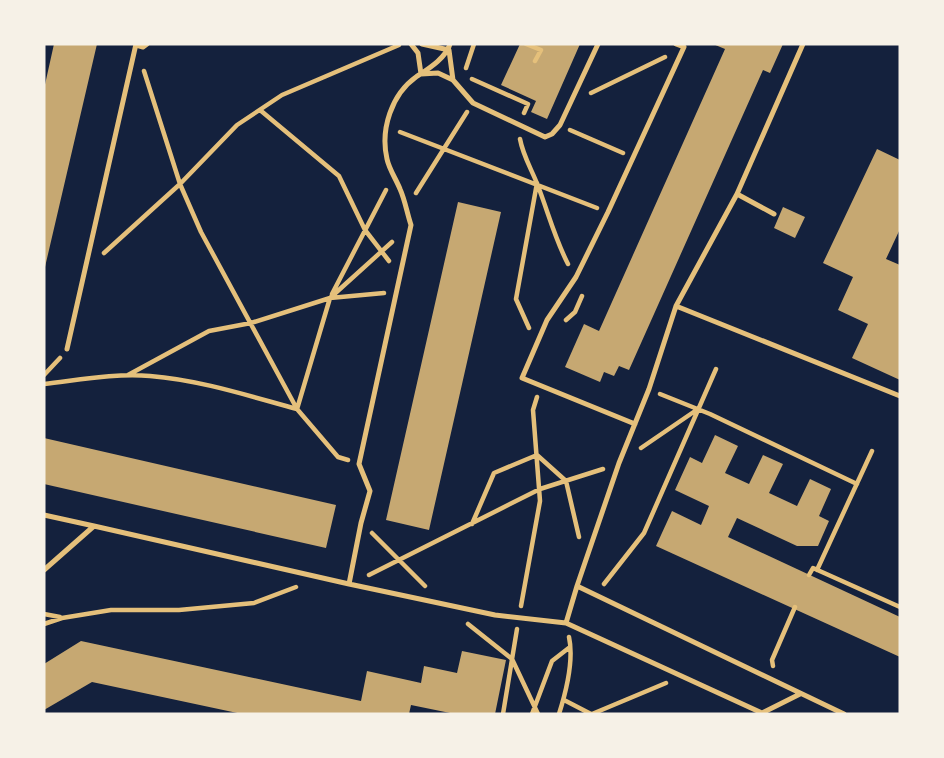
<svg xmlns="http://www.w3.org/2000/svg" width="944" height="758" font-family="'Exo 2',sans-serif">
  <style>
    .building { fill: #c6a872 }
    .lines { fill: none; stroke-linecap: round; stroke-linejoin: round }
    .path { stroke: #e5c07b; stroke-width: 4.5 }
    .service { stroke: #e5c07b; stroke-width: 5 }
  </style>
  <rect width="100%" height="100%" fill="#14213d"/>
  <!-- building -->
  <path class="building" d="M 54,44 L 97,44 L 45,267 L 44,89 Z
    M 520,44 L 580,44 L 547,119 L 531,112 L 536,101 L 501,85 Z
    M 713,44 L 783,44 L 770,73 L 763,70 L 629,370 L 619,366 L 614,376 L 604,372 L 600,382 L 565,367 L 584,324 L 599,331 L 725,49 Z
    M 877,149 L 900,160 L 900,229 L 886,259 L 900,265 L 900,380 L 852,358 L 868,324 L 838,310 L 853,277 L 823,263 Z
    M 458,202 L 501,212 L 429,530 L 386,520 Z
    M 783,207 L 805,217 L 795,238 L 774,228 Z
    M 715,435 L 738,446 L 725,473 L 749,484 L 763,455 L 783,464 L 769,493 L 797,506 L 810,479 L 831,489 L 819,516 L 829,521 L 818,546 L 797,546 L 737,518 L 728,537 L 900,617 L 900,657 L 656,546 L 672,511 L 701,525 L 709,506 L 675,490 L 690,457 L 702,463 Z
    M 44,438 L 336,505 L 326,548 L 44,484 Z
    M 81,641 L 361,701 L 367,671 L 421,683 L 424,666 L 457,673 L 462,651 L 506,660 L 495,714 L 455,714 L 411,705 L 409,714 L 242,714 L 92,682 L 44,710 L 44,664 Z"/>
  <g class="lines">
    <!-- path -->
    <path class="path" d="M 526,44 L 541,50 L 535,61
      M 466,68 L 474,44
      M 144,71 L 180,184 L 201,232 L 297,409 L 338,457 L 348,460
      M 472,79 L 528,104 L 524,113
      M 591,93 L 665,57
      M 260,110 L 339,176 L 365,230 L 389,261
      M 570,130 L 623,153
      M 400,132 L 597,208
      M 520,139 C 523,156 532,170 538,186 C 548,212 555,239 568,264
      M 416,193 L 467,112
      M 104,253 L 180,184 L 237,125 L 282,95 L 399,45
      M 332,294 L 386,190
      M 566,320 L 575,312 L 582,296
      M 529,328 L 516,299 L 537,183
      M 44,375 L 60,358
      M 128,375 L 209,331 L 251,323 L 330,298 L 384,293
      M 44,384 C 79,380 115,373 150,376 C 200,380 249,396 297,409 L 330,298 L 392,242
      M 660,394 L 710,414 L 857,484
      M 641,448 L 698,409
      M 472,524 L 494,473 L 537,455 L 566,481 L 579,537
      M 372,533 L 425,586
      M 817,570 L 872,451
      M 369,575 L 540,489 L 603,469
      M 809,575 L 813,568 L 900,607
      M 604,584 L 644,533 L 716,369
      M 521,606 L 540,501 L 533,410 L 537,397
      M 44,614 L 60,617
      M 44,624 L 62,618 L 111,610 L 179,610 L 254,603 L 296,587
      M 468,624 L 512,659 L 538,714
      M 773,666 L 772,660 L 795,607
      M 564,700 L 591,714
      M 503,714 L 517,629
      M 532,714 L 552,661 L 570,647
      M 559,714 C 566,692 574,660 569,637
      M 592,714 L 666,683"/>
    <!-- service -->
    <path class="service" d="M 411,44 L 418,53 L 421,74 L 438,73 L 453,80
      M 422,44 L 449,50 L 453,80 L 473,103 L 545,137 L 552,134 L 560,125 L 598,44
      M 450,44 C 446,58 428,69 416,77 C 392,94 380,129 387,159 C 389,169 396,179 400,189 C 405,200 407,213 411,225 L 359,464 L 370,491 L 361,523 L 349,584 L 495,615 L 566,623 L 762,713 L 800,694
      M 803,44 L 737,194 L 676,306 L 649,389 L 619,463 L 577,586 L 844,714
      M 136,45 L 143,47 L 147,44
      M 737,194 L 774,214
      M 676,306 L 900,396
      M 67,349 L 136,44
      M 635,424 L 522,378 L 547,320 L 576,277 L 608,212 L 684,47 L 676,44
      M 44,515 L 94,526
      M 44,570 L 94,526 L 349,584
      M 566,623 L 577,586"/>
  </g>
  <!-- border -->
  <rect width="944" height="758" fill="none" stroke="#f6f1e7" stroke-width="91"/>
</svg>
